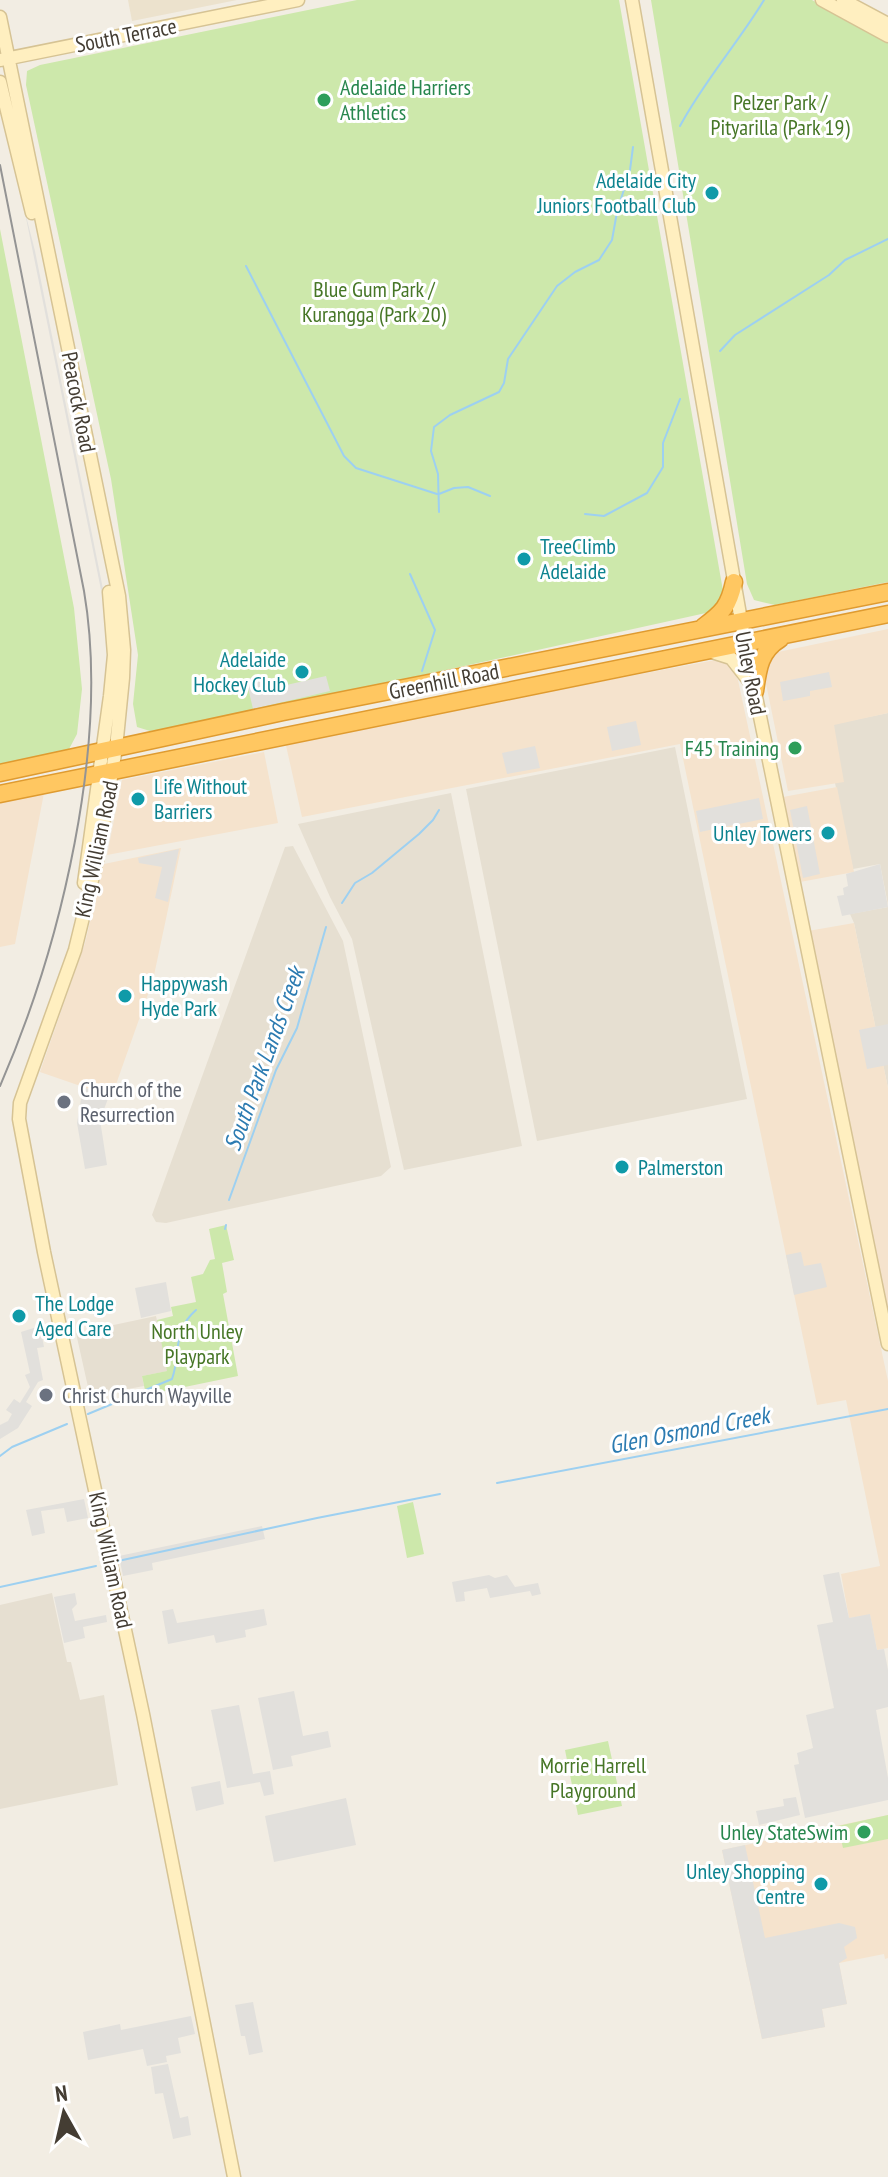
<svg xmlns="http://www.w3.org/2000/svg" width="888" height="2177" font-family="'PT Sans Narrow',sans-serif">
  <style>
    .residential { fill: #e6dfd1 }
    .commercial { fill: #f5e3cd }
    .education { fill: #ece2cd }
    .green { fill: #cde8ab }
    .parking { fill: #e2e0dc }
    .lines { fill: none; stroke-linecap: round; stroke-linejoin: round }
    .stream { stroke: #9dd0f1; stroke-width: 2 }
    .secondary-casing { stroke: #d6c394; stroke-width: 15 }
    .highway-casing { stroke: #df9b30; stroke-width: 19 }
    .secondary { stroke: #ffefc0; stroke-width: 12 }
    .highway { stroke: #ffc761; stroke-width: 16 }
    .tram { stroke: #949494; stroke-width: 2 }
    .leisure-dot { fill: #2e9e5b; stroke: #fff; stroke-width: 3 }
    .culture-dot { fill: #0f9aa8; stroke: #fff; stroke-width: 3 }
    .worship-dot { fill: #6b7280; stroke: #fff; stroke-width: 3 }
    .labels { text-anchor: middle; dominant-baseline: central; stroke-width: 6; stroke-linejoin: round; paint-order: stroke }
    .street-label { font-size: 22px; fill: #443d33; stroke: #fff }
    .leisure-label { font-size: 22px; fill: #27864d; stroke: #fff; text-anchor: end }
    .park-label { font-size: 22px; fill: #467626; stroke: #fff }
    .culture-label { font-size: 22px; fill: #0d838f; stroke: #fff; text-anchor: start }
    .worship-label { font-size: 22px; fill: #5b616d; stroke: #fff; text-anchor: start }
    .water-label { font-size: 24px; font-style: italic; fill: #2c7bb1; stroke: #fff }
  </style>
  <rect width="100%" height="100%" fill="#f2ede3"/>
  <!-- residential -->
  <path class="residential" d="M 888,713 L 888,905 L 880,864 L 853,869 L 835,783 L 834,724 Z
    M 675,747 L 747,1099 L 537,1141 L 466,789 Z
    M 451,793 L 522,1146 L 404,1170 L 352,939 L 330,897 L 298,824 Z
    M 293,846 L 343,941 L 391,1167 L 381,1176 L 166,1223 L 156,1222 L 152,1215 L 285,847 Z
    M 888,907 L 888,1088 L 854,923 L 850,914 Z
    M 156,1316 L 168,1371 L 142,1376 L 144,1386 L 90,1396 L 76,1333 Z
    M 52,1593 L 67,1662 L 71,1662 L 80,1700 L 104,1695 L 118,1785 L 0,1809 L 0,1605 Z"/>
  <!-- commercial -->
  <path class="commercial" d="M 888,629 L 888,713 L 834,725 L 844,782 L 788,791 L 763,669 L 778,652 Z
    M 721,659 L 733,668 L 738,680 L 888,1381 L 888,1648 L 877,1650 L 870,1615 L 849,1618 L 841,1574 L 880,1566 L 846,1400 L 817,1405 L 680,744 L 302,817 L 285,741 Z
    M 264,752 L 278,823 L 107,855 L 122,780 Z
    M 837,787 L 854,872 L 800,882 L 783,797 Z
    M 44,793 L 15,944 L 0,947 L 0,803 Z
    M 181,848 L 153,980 L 114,1090 L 98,1084 L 95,1091 L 40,1072 L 85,943 L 104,864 Z
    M 854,923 L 888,1088 L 888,1310 L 808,931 Z
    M 888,1815 L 888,1958 L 885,1959 L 884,1954 L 839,1963 L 847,2004 L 822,2009 L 825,2027 L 762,2039 L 722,1850 Z"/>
  <!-- education -->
  <path class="education" d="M 128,0 L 237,0 L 132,21 Z"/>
  <!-- green -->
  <path class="green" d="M 357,0 L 619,0 L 725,602 L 715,611 L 186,727 L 150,731 L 137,727 L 133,704 L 138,655 L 111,479 L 26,85 L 27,71 L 40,65 Z
    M 651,0 L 812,0 L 888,43 L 888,582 L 775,605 L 754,600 L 747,584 Z
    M 0,229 L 74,608 L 82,689 L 77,734 L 68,751 L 0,766 Z
    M 226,1225 L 234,1260 L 222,1263 L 227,1292 L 223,1294 L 238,1376 L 146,1395 L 142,1376 L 167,1371 L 157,1320 L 173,1316 L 171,1307 L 196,1302 L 191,1277 L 203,1274 L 210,1260 L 215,1259 L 209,1229 Z
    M 413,1502 L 424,1554 L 407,1558 L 397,1506 Z
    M 608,1741 L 622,1806 L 578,1815 L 565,1750 Z
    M 888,1815 L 888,1839 L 843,1848 L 838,1826 Z"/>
  <!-- parking -->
  <path class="parking" d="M 24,208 L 35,251 L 103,589 L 101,590 Z
    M 829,672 L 832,687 L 810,691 L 810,696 L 783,701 L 780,682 Z
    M 264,675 L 265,682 L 280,679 L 282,686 L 326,676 L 330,691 L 253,709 L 246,679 Z
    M 636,721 L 641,745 L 612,751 L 607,727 Z
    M 535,746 L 540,768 L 507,774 L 502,753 Z
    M 759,798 L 763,819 L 700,832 L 696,811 Z
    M 807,806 L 820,874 L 803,878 L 790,810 Z
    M 179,849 L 168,902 L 155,898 L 162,867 L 139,863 L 138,858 Z
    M 880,864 L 888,907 L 842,916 L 837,896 L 844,895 L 843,888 L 848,886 L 846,874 Z
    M 888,1024 L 888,1065 L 867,1069 L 859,1030 Z
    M 83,1087 L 109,1096 L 100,1120 L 107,1165 L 85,1169 L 77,1123 Z
    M 801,1252 L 804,1266 L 821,1263 L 827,1287 L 794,1295 L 786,1255 Z
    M 166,1282 L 171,1311 L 141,1318 L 135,1288 Z
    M 40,1326 L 44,1347 L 37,1348 L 43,1380 L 38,1382 L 26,1402 L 32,1406 L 18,1428 L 0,1439 L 0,1425 L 8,1421 L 12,1414 L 6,1410 L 14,1399 L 20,1403 L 30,1387 L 25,1375 L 30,1373 L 21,1332 Z
    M 84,1499 L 88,1518 L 67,1522 L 64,1508 L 41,1511 L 45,1533 L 32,1536 L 26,1510 Z
    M 262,1526 L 265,1539 L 152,1563 L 153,1570 L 123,1576 L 119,1556 Z
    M 839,1572 L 849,1618 L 870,1614 L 877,1650 L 884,1649 L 888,1670 L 888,1707 L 876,1710 L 888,1778 L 888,1800 L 805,1818 L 794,1765 L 799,1764 L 797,1753 L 813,1748 L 806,1715 L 834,1708 L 817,1625 L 833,1622 L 823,1575 Z
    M 489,1575 L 495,1578 L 507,1575 L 515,1587 L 538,1583 L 541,1594 L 532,1596 L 530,1591 L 490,1598 L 487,1588 L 464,1592 L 465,1601 L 456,1602 L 452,1582 Z
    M 75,1593 L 77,1604 L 72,1609 L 75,1621 L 106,1615 L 107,1622 L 83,1627 L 85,1638 L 64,1643 L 54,1597 Z
    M 173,1609 L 177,1623 L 264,1609 L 267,1625 L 245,1630 L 246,1637 L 216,1643 L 214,1635 L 168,1644 L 162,1611 Z
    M 294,1691 L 303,1736 L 328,1731 L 331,1747 L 291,1756 L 293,1766 L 273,1770 L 258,1698 Z
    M 239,1705 L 253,1774 L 270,1771 L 274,1794 L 264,1796 L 260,1782 L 227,1788 L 211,1710 Z
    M 220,1781 L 224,1804 L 196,1811 L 191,1787 Z
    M 796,1797 L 800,1815 L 759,1825 L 756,1811 L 784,1806 L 783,1799 Z
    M 346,1798 L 356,1845 L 274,1862 L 265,1816 Z
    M 745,1845 L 765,1938 L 839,1923 L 855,1927 L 857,1938 L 844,1947 L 847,1958 L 839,1963 L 847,2004 L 822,2009 L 825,2027 L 762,2039 L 722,1850 Z
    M 253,2002 L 263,2052 L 249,2055 L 245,2036 L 241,2036 L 235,2005 Z
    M 191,2016 L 195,2034 L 178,2038 L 181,2053 L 166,2056 L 167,2062 L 147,2066 L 143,2049 L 88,2060 L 83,2032 L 120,2024 L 121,2030 Z
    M 168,2064 L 180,2118 L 188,2116 L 191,2135 L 173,2139 L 163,2093 L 155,2094 L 151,2067 Z"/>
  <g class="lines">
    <!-- stream -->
    <path class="stream" d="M 680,126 C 704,81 738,43 764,0
      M 246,266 L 344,456 L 356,468 L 437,494
      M 720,351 L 735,335 L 829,275 L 845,260 L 888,239
      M 439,494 L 454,488 L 468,487 L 490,496
      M 439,512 L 438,474 L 431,451 L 434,427 L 450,415 L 499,392 L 504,383 L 508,359 L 557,286 L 575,272 L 599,260 L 612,240 L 617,212 L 630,170 L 633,147
      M 585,514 L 604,516 L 647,493 L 663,467 L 663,443 L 680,399
      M 410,574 L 435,630 L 422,671
      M 342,903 L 355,883 L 372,873 L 419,834 L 433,820 L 439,810
      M 229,1200 L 276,1070 L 297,1028 L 326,927
      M 225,1229 L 226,1225
      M 88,1414 L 172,1379 C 182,1351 171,1332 196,1310
      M 0,1456 L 12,1447 L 67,1424
      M 497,1483 L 888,1409
      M 118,1561 L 317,1518 L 440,1494
      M 0,1587 L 96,1566"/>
    <defs>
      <path id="secondary" d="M 632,0 L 745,643 L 888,1344
        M 822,0 L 888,36
        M 843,0 L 888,24
        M 0,17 L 119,596 L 124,650 L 123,678 L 116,748 L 97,860 L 75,950 L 20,1103 L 19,1119 L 44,1252 L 143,1714 L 234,2177
        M 0,60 L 298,0
        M 0,82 L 32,213
        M 712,652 L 731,658 L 749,681
        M 84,883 L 110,696 L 114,655 L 109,592"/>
      <path id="highway" d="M 703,627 C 723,612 729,606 734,582
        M 755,691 C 758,669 760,651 780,639
        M 0,773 L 283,712 L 888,592
        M 0,794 L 888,614"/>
    </defs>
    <!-- secondary casing -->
    <use href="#secondary" class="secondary-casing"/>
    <!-- highway casing -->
    <use href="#highway" class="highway-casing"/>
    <!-- secondary -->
    <use href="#secondary" class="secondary"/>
    <!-- highway -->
    <use href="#highway" class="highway"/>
    <!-- tram -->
    <path class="tram" d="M 0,165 L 84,591 C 110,743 61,946 0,1086"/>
  </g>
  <!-- markers -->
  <g class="leisure-dot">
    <circle cx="324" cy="100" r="8"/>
    <circle cx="795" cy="748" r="8"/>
    <circle cx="864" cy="1832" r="8"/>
  </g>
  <g class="culture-dot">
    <circle cx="712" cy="193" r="8"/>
    <circle cx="524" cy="559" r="8"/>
    <circle cx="302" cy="672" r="8"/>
    <circle cx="138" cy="799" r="8"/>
    <circle cx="828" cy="833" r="8"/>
    <circle cx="125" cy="996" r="8"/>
    <circle cx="622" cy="1167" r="8"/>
    <circle cx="19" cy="1316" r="8"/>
    <circle cx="821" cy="1884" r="8"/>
  </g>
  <g class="worship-dot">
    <circle cx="64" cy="1102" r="8"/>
    <circle cx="46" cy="1395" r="8"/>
  </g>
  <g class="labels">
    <!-- street labels -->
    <g class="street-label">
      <text transform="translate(126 35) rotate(-11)">South Terrace</text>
      <text transform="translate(79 402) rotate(79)">Peacock Road</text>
      <text transform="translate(751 673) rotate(79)">Unley Road</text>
      <text transform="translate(444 681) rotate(-11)">Greenhill Road</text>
      <text transform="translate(96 849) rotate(-78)">King William Road</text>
      <text transform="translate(111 1560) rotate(78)">King William Road</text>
    </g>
    <!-- leisure labels -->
    <g class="leisure-label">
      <text x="340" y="87" text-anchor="start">Adelaide Harriers<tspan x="340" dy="25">Athletics</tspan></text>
      <text x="779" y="748">F45 Training</text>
      <text x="848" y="1832">Unley StateSwim</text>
    </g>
    <!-- park labels -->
    <g class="park-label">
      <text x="780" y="102">Pelzer Park /<tspan x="780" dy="25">Pityarilla (Park 19)</tspan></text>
      <text x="374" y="289">Blue Gum Park /<tspan x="374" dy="25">Kurangga (Park 20)</tspan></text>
      <text x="197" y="1331">North Unley<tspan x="197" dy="25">Playpark</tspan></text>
      <text x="593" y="1765">Morrie Harrell<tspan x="593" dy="25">Playground</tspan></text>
    </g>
    <!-- culture labels -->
    <g class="culture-label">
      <text x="696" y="180" text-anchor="end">Adelaide City<tspan x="696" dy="25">Juniors Football Club</tspan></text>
      <text x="540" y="546">TreeClimb<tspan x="540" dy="25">Adelaide</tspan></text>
      <text x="286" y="659" text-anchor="end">Adelaide<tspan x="286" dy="25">Hockey Club</tspan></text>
      <text x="154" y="786">Life Without<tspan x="154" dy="25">Barriers</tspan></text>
      <text x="812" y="833" text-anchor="end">Unley Towers</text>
      <text x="141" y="983">Happywash<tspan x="141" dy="25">Hyde Park</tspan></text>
      <text x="638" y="1167">Palmerston</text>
      <text x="35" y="1303">The Lodge<tspan x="35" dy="25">Aged Care</tspan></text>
      <text x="805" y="1871" text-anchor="end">Unley Shopping<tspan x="805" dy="25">Centre</tspan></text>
    </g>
    <!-- worship labels -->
    <g class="worship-label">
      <text x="80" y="1089">Church of the<tspan x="80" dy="25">Resurrection</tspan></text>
      <text x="62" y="1395">Christ Church Wayville</text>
    </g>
    <!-- water labels -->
    <g class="water-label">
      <text transform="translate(264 1059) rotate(-70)">South Park Lands Creek</text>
      <text transform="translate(689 1430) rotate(-11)">Glen Osmond Creek</text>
    </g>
  </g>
  <!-- north arrow -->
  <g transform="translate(64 2113) rotate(352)" stroke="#ffffff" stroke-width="6" paint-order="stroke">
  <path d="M0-6L14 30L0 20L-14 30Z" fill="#443d33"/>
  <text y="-12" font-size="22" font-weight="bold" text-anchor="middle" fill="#443d33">N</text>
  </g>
</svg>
